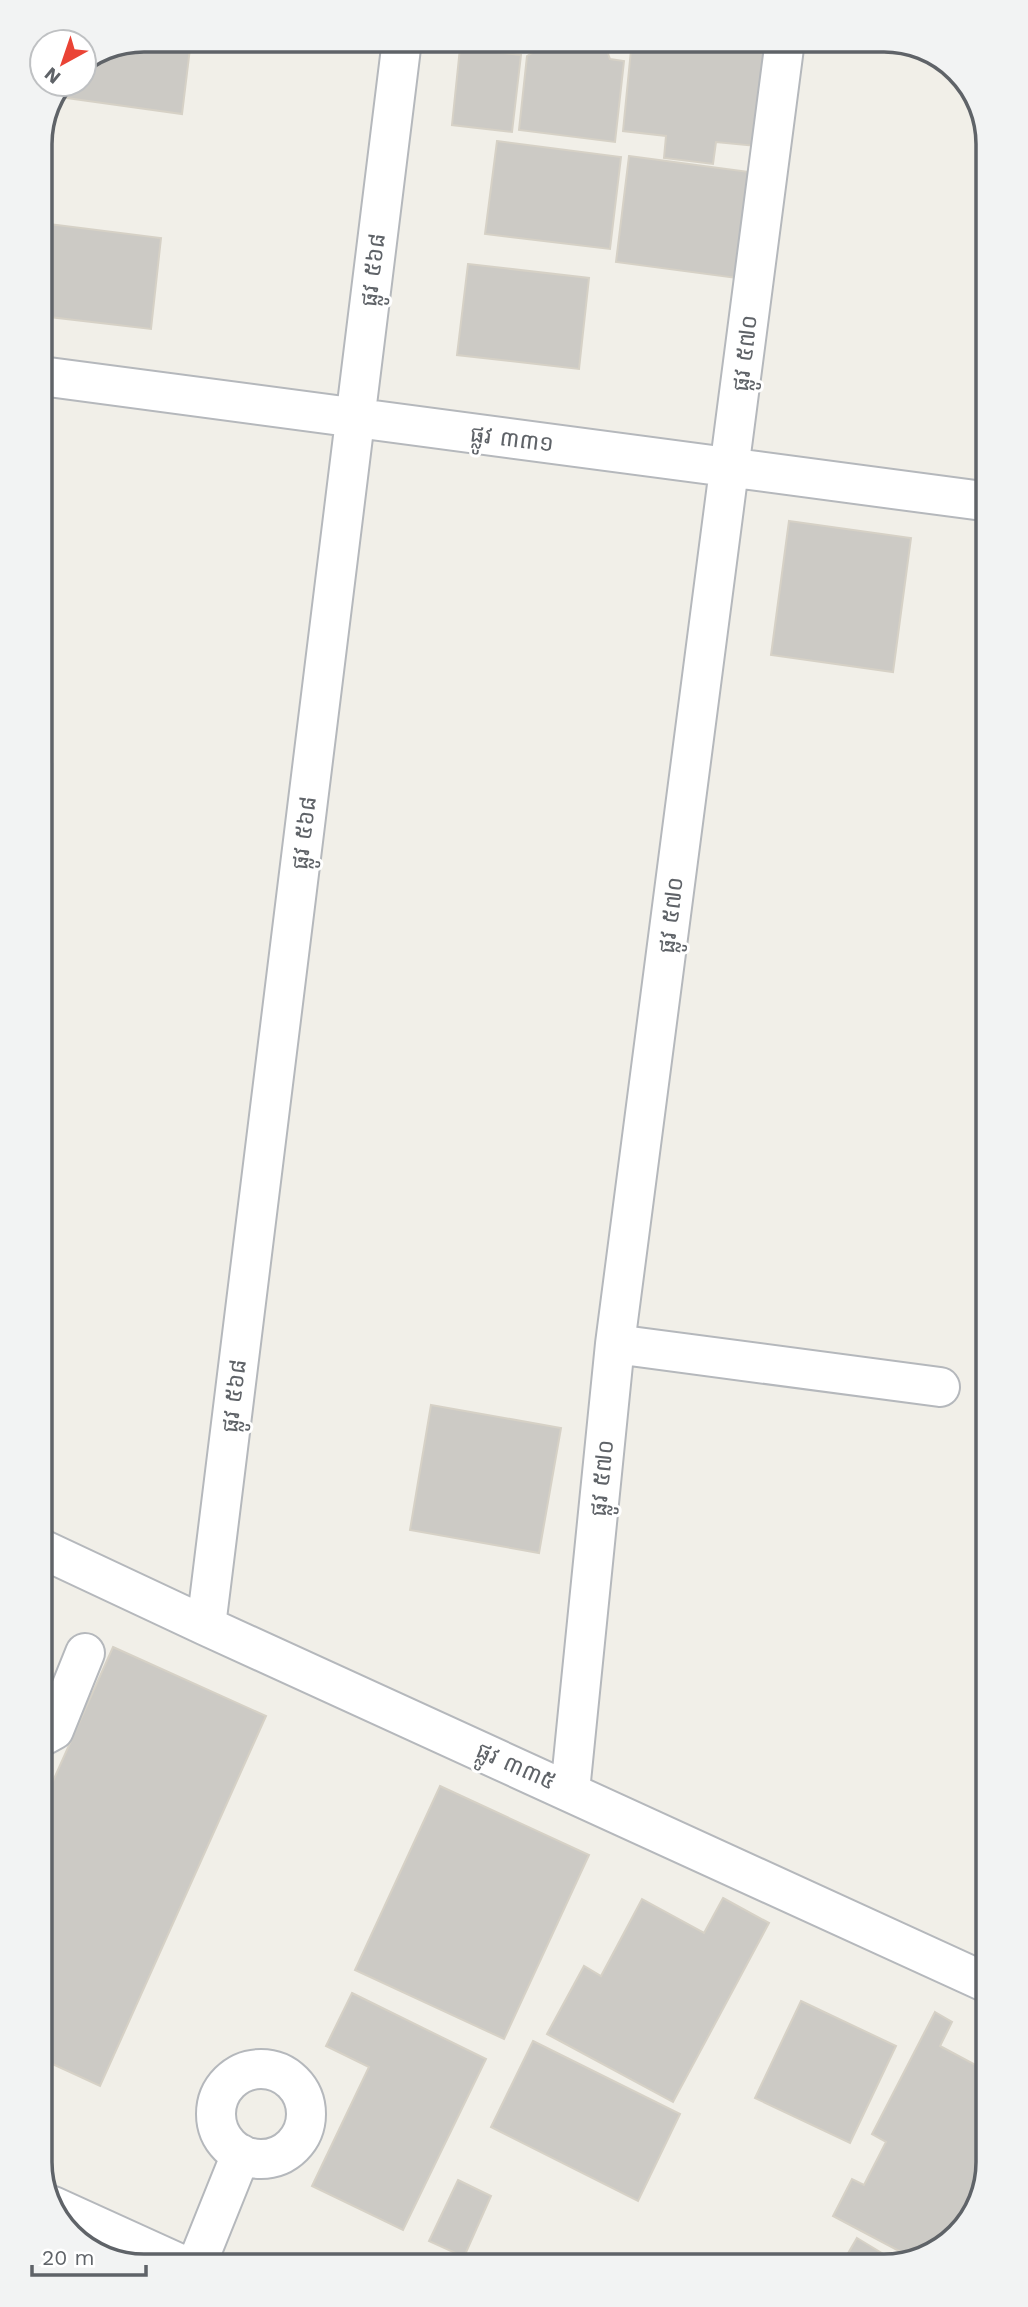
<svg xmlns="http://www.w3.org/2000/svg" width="1028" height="2307" font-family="'Work Sans','Noto Sans Khmer',sans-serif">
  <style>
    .building { fill: #cccac5; stroke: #d6d1c6; stroke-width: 2 }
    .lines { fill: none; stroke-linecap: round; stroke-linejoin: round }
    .minor-casing { stroke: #b5b8bc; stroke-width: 42 }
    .minor { stroke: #fff; stroke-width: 38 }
    .labels { text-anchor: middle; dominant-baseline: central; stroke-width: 6; stroke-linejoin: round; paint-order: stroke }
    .street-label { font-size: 23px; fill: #5f6368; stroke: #fff }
    .rim { fill: none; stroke: #5f6368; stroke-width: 3.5 }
  </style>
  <rect width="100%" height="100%" fill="#f1efe8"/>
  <!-- building -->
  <path class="building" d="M 145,40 L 191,40 L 182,114 L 59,97 L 65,84 L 84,84 L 84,65 Z
    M 632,40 L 766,40 L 756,146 L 716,142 L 713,164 L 664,158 L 666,136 L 623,131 Z
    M 544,46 L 607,51 L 610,59 L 624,61 L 615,142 L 519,130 L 527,56 Z
    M 460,48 L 521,55 L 512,132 L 452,125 Z
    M 497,141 L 621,157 L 610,249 L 485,234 Z
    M 629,156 L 757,173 L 744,279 L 616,262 Z
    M 41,223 L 161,238 L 151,329 L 41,316 Z
    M 468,264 L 589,278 L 579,369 L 457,355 Z
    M 789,521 L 911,538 L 893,672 L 771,655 Z
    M 431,1405 L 561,1428 L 539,1553 L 410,1530 Z
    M 113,1647 L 266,1716 L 100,2086 L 46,2061 L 45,1777 L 53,1781 Z
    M 440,1786 L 589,1855 L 504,2039 L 355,1970 Z
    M 723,1898 L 769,1923 L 673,2102 L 547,2034 L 584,1966 L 601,1976 L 642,1899 L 704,1933 Z
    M 352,1993 L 486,2059 L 403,2230 L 312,2186 L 369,2067 L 326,2046 Z
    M 801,2001 L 896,2046 L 850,2143 L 755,2098 Z
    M 935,2012 L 952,2022 L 940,2046 L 987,2071 L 988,2163 L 966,2226 L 918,2261 L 833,2216 L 852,2179 L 864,2185 L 886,2142 L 872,2134 Z
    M 533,2041 L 680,2114 L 638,2201 L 491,2127 Z
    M 458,2180 L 491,2196 L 464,2257 L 429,2241 Z
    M 857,2238 L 895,2261 L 843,2262 Z"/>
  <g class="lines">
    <defs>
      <path id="minor" d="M 41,376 L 983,501
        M 615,1344 L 940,1387
        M 44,1550 L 206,1626 L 987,1983
        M 206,1626 L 402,40
        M 45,1735 L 54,1730 L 85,1653
        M 570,1791 L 615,1344 L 785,40
        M216 2114a45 45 0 1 1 90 0a45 45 0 1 1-90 0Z
        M 53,2206 L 185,2266
        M 196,2266 L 241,2154"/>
    </defs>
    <!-- minor casing -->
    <use href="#minor" class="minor-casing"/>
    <!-- minor -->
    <use href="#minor" class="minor"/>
  </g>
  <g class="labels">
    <!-- street labels -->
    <g class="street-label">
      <text transform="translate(373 270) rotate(-83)">ផ្លូវ ៥៦៨</text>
      <text transform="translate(745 353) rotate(-83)">ផ្លូវ ៥៧០</text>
      <text transform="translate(512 439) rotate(7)">ផ្លូវ ៣៣១</text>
      <text transform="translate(304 833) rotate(-83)">ផ្លូវ ៥៦៨</text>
      <text transform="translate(671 915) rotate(-83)">ផ្លូវ ៥៧០</text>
      <text transform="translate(234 1396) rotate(-83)">ផ្លូវ ៥៦៨</text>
      <text transform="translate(602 1478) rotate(-84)">ផ្លូវ ៥៧០</text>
      <text transform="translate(516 1766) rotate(24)">ផ្លូវ ៣៣៥</text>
    </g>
  </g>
  <!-- crop -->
  <path d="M0 0H1028V2307H0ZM144 52H884A92 92 0 0 1 976 144V2162A92 92 0 0 1 884 2254H144A92 92 0 0 1 52 2162V144A92 92 0 0 1 144 52Z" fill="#f2f3f3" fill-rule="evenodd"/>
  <path class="rim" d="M144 52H884A92 92 0 0 1 976 144V2162A92 92 0 0 1 884 2254H144A92 92 0 0 1 52 2162V144A92 92 0 0 1 144 52Z"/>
  <!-- north arrow -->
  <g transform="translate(63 63) rotate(220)"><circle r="33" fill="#ffffff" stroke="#bfc1c3" stroke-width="2"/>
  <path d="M0-5L12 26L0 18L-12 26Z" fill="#ea4335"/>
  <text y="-10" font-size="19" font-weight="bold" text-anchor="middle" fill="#5f6368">N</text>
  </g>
  <!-- scale -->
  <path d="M32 2265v10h114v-10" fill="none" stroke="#5f6368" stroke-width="3.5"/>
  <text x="42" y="2265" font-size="21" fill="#5f6368" stroke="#ffffff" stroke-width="5" paint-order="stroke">20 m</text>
</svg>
